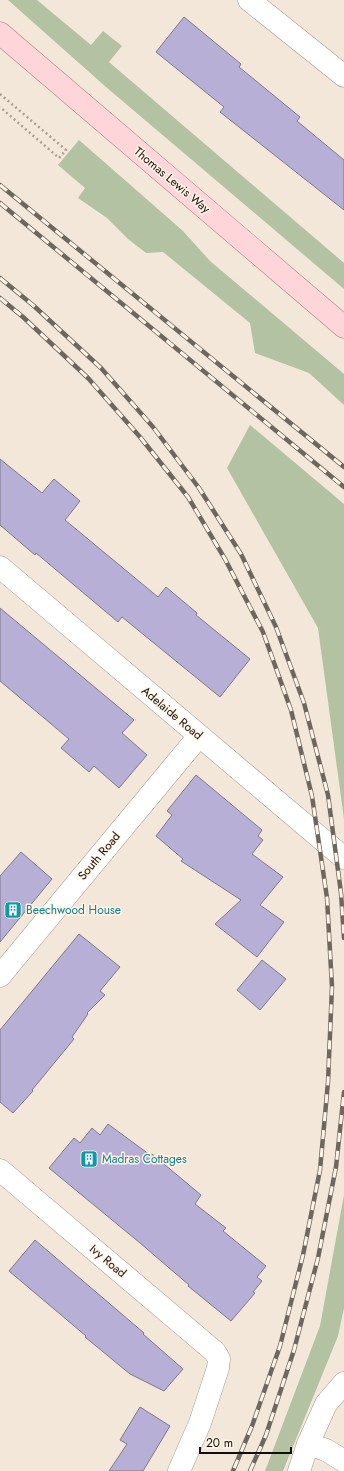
<svg xmlns="http://www.w3.org/2000/svg" width="344" height="1471" font-family="Jost,sans-serif">
  <style>
    .green { fill: #b3c2a3 }
    .building { fill: #b8afd6; stroke: #7d7a89 }
    .lines { fill: none; stroke-linecap: round; stroke-linejoin: round }
    .street-casing { stroke: #a09689; stroke-width: 23 }
    .primary-casing { stroke: #ab7e82; stroke-width: 23 }
    .path { stroke: #a9a096; stroke-width: 2.5; stroke-dasharray: 2 3; stroke-linecap: butt }
    .street { stroke: #fff; stroke-width: 22 }
    .primary { stroke: #fed6da; stroke-width: 22 }
    .rail-casing { stroke: #6d675e; stroke-width: 4.5 }
    .rail { stroke: #fff4e6; stroke-width: 3; stroke-dasharray: 9; stroke-linecap: butt }
    .labels { text-anchor: middle; dominant-baseline: central; stroke-width: 3; stroke-linejoin: round; paint-order: stroke }
    .street-label { font-size: 12px; fill: #120e0a; stroke: #fff4e6 }
    .culture-label { font-size: 12px; fill: #0d838f; stroke: #fff4e6; text-anchor: start }
  </style>
  <rect width="100%" height="100%" fill="#f2e7d9"/>
  <!-- green -->
  <path class="green" d="M 8,0 L 37,0 L 91,45 L 103,31 L 122,46 L 109,62 L 344,263 L 344,289 L 106,87 Z
    M 79,140 L 183,231 L 210,261 L 344,374 L 344,405 L 309,373 L 255,353 L 250,323 L 163,252 L 146,253 L 128,239 L 107,218 L 78,198 L 85,188 L 58,165 Z
    M 250,425 L 344,504 L 344,819 L 318,628 L 227,468 Z
    M 344,1195 L 344,1308 L 338,1336 L 283,1471 L 265,1471 L 320,1326 Z"/>
  <!-- building -->
  <path class="building" d="M 184,17 L 241,64 L 239,67 L 300,117 L 297,121 L 344,160 L 344,210 L 220,112 L 224,107 L 156,52 Z
    M 0,459 L 42,493 L 54,479 L 80,501 L 65,520 L 158,597 L 166,587 L 197,613 L 196,615 L 250,659 L 220,697 L 122,617 L 118,622 L 36,553 L 35,555 L 0,525 Z
    M 0,608 L 134,720 L 122,733 L 147,755 L 119,788 L 94,766 L 89,772 L 61,748 L 69,739 L 0,681 Z
    M 196,775 L 262,830 L 258,836 L 263,840 L 252,854 L 283,877 L 260,905 L 284,922 L 257,957 L 215,924 L 241,900 L 181,861 L 183,859 L 156,836 L 172,815 L 167,811 Z
    M 21,852 L 52,879 L 0,942 L 0,876 Z
    M 79,934 L 120,967 L 100,991 L 105,995 L 87,1013 L 88,1014 L 72,1037 L 74,1039 L 32,1090 L 33,1091 L 13,1113 L 0,1102 L 0,1030 Z
    M 262,960 L 286,979 L 260,1010 L 237,990 Z
    M 108,1124 L 150,1155 L 152,1154 L 201,1195 L 195,1204 L 226,1228 L 223,1231 L 266,1266 L 257,1277 L 262,1281 L 253,1292 L 255,1293 L 231,1321 L 188,1286 L 189,1285 L 140,1243 L 49,1168 L 74,1138 L 80,1143 L 92,1128 L 100,1135 Z
    M 35,1240 L 144,1333 L 143,1334 L 183,1369 L 164,1391 L 130,1374 L 85,1337 L 86,1336 L 9,1271 Z
    M 140,1407 L 170,1426 L 143,1471 L 109,1471 L 127,1444 L 120,1440 Z"/>
  <g class="lines">
    <defs>
      <path id="street" d="M 249,0 L 344,76
        M 0,567 L 344,858
        M 0,976 L 199,736
        M 0,1170 L 215,1352 L 219,1359 L 218,1368 L 200,1423 L 179,1471
        M 308,1444 L 326,1450 L 344,1461
        M 299,1471 L 308,1444 L 326,1404 L 344,1383"/>
      <path id="primary" d="M 0,33 L 344,327"/>
    </defs>
    <!-- street casing -->
    <use href="#street" class="street-casing"/>
    <!-- primary casing -->
    <use href="#primary" class="primary-casing"/>
    <!-- path -->
    <path class="path" d="M 0,94 L 66,150 L 59,158 L 0,107"/>
    <!-- street -->
    <use href="#street" class="street"/>
    <!-- primary -->
    <use href="#primary" class="primary"/>
    <defs>
      <path id="rail" d="M 0,185 L 344,467
        M 0,203 L 344,487
        M 0,278 L 34,306 L 101,368 L 153,427 L 199,488 L 241,554 L 276,627 L 304,703 L 328,795 L 341,893 L 344,938
        M 0,298 L 23,317 L 88,378 L 140,437 L 188,497 L 225,559 L 263,632 L 291,710 L 312,796 L 327,898 L 332,987 L 328,1082 L 320,1170 L 303,1255 L 280,1346 L 252,1426 L 233,1471
        M 250,1471 L 266,1435 L 294,1350 L 318,1258 L 336,1167 L 344,1092"/>
    </defs>
    <!-- rail casing -->
    <use href="#rail" class="rail-casing"/>
    <!-- rail -->
    <use href="#rail" class="rail"/>
  </g>
  <!-- icons -->
  <defs>
    <symbol id="building-square" viewBox="-11 -11 22 22"><rect x="-9" y="-9" width="18" height="18" rx="4" fill="#0f9aa8" stroke="#fff4e6"/><path d="M-4-6H4V6H1V3H-1V6H-4ZM-2.5-4.3h1.7v1.8h-1.7ZM.8-4.3h1.7v1.8H.8ZM-2.5-1h1.7V.8h-1.7ZM.8-1h1.7V.8H.8Z" fill="#fff"/></symbol>
  </defs>
  <g fill-rule="evenodd">
    <use href="#building-square" x="3" y="900" width="20" height="20"/>
    <use href="#building-square" x="79" y="1149" width="20" height="20"/>
  </g>
  <g class="labels">
    <!-- street labels -->
    <g class="street-label">
      <text transform="translate(172 180) rotate(40)">Thomas Lewis Way</text>
      <text transform="translate(172 713) rotate(40)">Adelaide Road</text>
      <text transform="translate(99 856) rotate(-50)">South Road</text>
      <text transform="translate(108 1261) rotate(40)">Ivy Road</text>
    </g>
    <!-- culture labels -->
    <g class="culture-label">
      <text x="26" y="910">Beechwood House</text>
      <text x="102" y="1159">Madras Cottages</text>
    </g>
  </g>
  <!-- scale -->
  <path d="M200 1447v6h91v-6" fill="none" stroke="#120e0a" stroke-width="2"/>
  <text x="206" y="1447" font-size="12" fill="#120e0a" stroke="#fff4e6" stroke-width="3" paint-order="stroke">20 m</text>
</svg>
